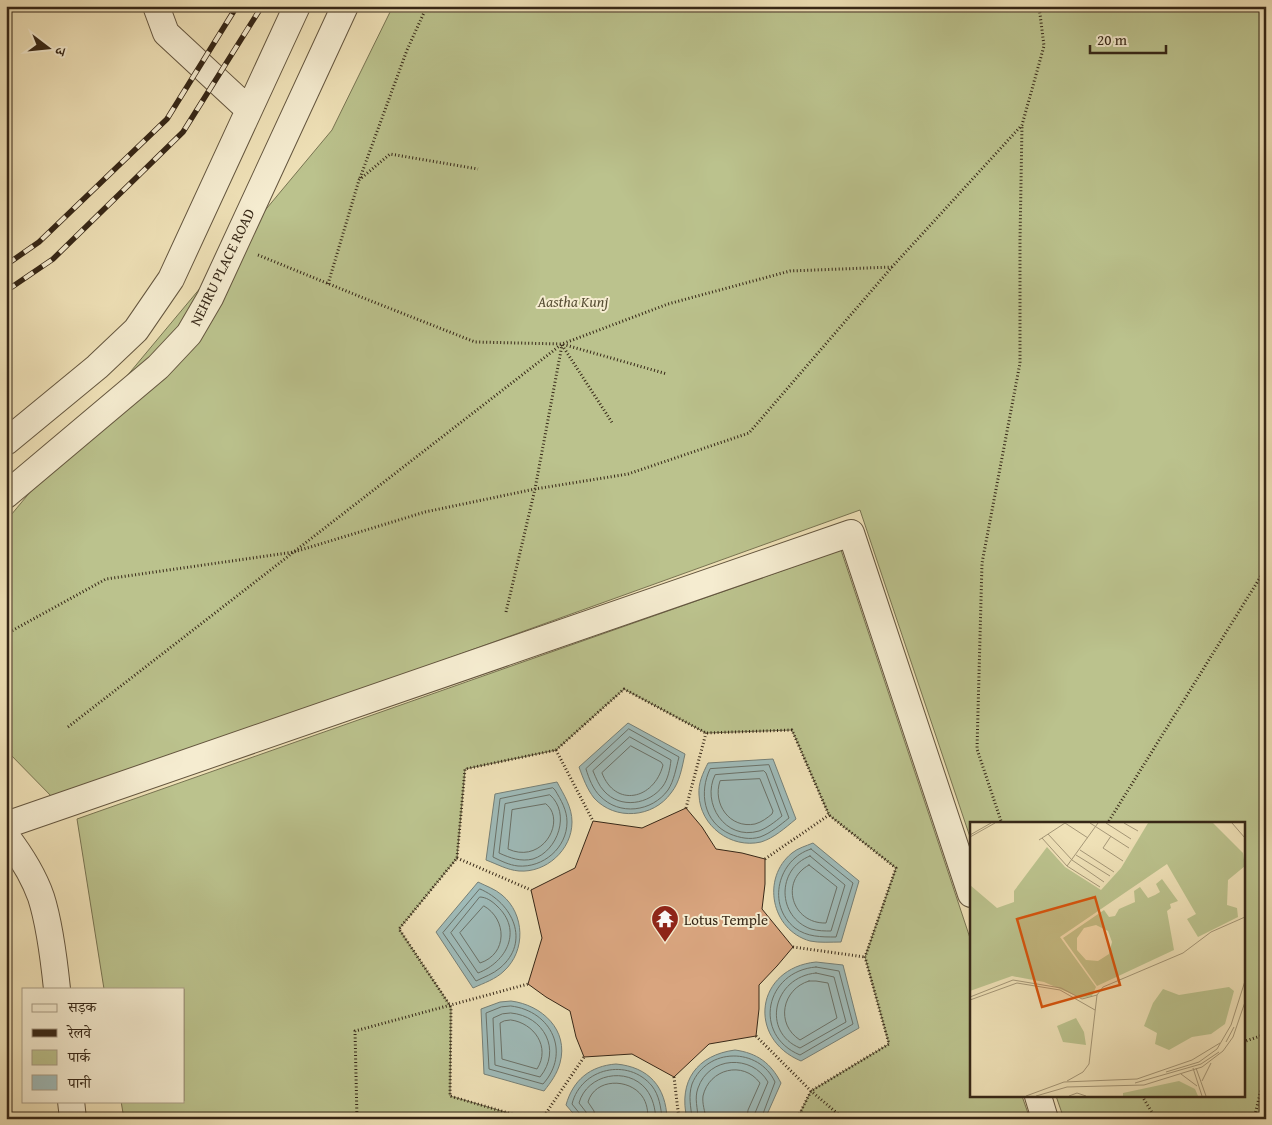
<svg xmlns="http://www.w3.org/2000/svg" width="1272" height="1125" font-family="'Gentium Book Plus','Noto Serif Devanagari',serif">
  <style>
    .green { fill: #bbc28d; stroke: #787452 }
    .water { fill: #9fbbb9; stroke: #758078 }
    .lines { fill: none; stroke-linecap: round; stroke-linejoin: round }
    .shore { stroke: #6a7168; stroke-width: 1 }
    .building { fill: #d9a57f; stroke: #362717 }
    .minor-casing { stroke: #64563f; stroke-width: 28 }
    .path { stroke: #362717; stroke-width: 3; stroke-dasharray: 1 2.5; stroke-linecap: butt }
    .minor { stroke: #f5ecd0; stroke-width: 26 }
    .rail-casing { stroke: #362717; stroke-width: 5.5 }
    .rail { stroke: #f5ecd0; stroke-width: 4; stroke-dasharray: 11; stroke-linecap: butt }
    .labels { text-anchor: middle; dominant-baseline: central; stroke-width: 4; stroke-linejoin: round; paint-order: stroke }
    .street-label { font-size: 15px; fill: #362717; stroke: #f5ecd0 }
    .park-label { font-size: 15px; font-style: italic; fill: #574e34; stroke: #f5ecd0 }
    .poi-label { font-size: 15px; fill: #362717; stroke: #f5ecd0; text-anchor: start }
    .inset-road { fill: none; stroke: #a59777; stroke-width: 1 }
    .view { fill: #d6540d; fill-opacity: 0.15; stroke: #d6540d; stroke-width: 2.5 }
    .inset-edge { fill: none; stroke: #362717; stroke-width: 2.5 }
  </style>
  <rect width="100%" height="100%" fill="#efe1b7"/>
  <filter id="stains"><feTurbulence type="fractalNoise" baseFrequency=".004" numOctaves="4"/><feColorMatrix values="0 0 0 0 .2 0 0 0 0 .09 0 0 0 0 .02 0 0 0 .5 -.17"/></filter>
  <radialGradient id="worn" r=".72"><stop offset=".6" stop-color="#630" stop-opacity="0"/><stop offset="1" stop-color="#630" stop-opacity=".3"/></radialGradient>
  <!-- green -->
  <path class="green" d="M 393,6 L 1266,6 L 1266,1119 L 1064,1119 L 1056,1096 L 1243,1096 L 1243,824 L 971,824 L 971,840 L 860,510 L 55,800 L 6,750 L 6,521 L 332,130 Z
    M 841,550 L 971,941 L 971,1096 L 1022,1096 L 1030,1119 L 797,1119 L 811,1091 L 889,1044 L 865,957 L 896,868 L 829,815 L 792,730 L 706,733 L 624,689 L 556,750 L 465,769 L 457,858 L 399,929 L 451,1007 L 450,1096 L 529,1119 L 124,1119 L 121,1101 L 184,1101 L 184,989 L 104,989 L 77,819 Z"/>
  <!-- water -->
  <path class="water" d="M 628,723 L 685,754 C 682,767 680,782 671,793 C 653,818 615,821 594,798 C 587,789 583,778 579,767 Z
    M 773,759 L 796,819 C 785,828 774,838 761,842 C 731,849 700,826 699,795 C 698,783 703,773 708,763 Z
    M 557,782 C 564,795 572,807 572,822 C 572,850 546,873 519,871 C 507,870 497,864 486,860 L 495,794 Z
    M 813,843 L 859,881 L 841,942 C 831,942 819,943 810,941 C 771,930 761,878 792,853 C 798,848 806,846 813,843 Z
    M 478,882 C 486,886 495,889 502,895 C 525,914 526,951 504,971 C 496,979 484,983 473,988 L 436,932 Z
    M 816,962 L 843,965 L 859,1028 L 801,1061 C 746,1038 756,968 816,962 Z
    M 511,1001 C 542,1005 569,1030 560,1063 C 557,1074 551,1082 544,1091 L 484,1074 L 481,1009 L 500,1002 Z
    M 735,1050 C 757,1053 771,1063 781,1083 L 765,1119 L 687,1119 C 678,1081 697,1055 735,1050 Z
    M 616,1064 C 649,1067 666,1087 667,1119 L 578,1119 L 566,1105 C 573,1080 590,1066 616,1064 Z"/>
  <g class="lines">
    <!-- shore -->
    <path class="shore" d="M 629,729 L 679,757 C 676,768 674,781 668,790 C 652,812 619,816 600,796 C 593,789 589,779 586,769 Z
      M 630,737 L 671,760 C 670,769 668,779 663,786 C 649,805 620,809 604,791 C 599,786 596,778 593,771 Z
      M 631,746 L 661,762 L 663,765 C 654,800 615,808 602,773 Z
      M 769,765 L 789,818 C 780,825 771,833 760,837 C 750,840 740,838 730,834 C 703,822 699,792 710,769 Z
      M 764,771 L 766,773 L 782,816 C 775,822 767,828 759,831 C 725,841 701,803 715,775 Z
      M 760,779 L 773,811 L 772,814 C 767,818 762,822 755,824 C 730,829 712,804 720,781 Z
      M 553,788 L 555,790 C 561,800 567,810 567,822 C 567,848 543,868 518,866 C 509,865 501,861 493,857 L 500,799 Z
      M 550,795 C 571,813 558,851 533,859 C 521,862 510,858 499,853 L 505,804 Z
      M 546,804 C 567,820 543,865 508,849 L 512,810 Z
      M 811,849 L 853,883 L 836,937 C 821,937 807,937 795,928 C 766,905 778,859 811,849 Z
      M 810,856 L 845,885 L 831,931 C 825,931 818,931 811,929 C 777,917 776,869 810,856 Z
      M 809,865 L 837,887 L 826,923 C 792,924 779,881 809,865 Z
      M 480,889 C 513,903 531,942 500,968 C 493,974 484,977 476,981 L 443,933 Z
      M 480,897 C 486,897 492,901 497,906 C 523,930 507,962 478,973 L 451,933 Z
      M 484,906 C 507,919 508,954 480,963 L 460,933 Z
      M 816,967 L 839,971 L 853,1024 L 800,1055 C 752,1035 765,971 816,967 Z
      M 816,973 L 834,977 L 846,1022 L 800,1048 C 761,1032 773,977 816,973 Z
      M 809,981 L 816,981 L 828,983 L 837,1018 L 800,1040 C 775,1024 782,989 809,981 Z
      M 511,1006 C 552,1011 571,1053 543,1084 L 489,1069 L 486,1013 L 501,1007 Z
      M 511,1013 C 544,1016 562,1050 540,1077 L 495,1065 L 493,1018 L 502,1014 Z
      M 511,1020 C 534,1023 551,1047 537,1069 L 502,1059 L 500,1023 L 504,1021 Z
      M 581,1119 L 580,1114 L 572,1104 C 581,1068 628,1057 652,1086 C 659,1095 661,1107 662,1119
      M 587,1119 L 586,1112 L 579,1103 C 587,1074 627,1066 646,1089 C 653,1098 655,1108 656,1119
      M 595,1119 L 594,1111 L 588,1102 C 595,1078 629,1078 642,1096 C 647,1103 648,1111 648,1119
      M 692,1119 C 691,1106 688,1097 692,1084 C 707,1047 759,1047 775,1082 L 761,1119
      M 698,1119 C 698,1108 694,1099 698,1088 C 709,1056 752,1054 768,1082 L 755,1113 L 754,1119
      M 706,1119 C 705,1111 702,1104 703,1096 C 709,1069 743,1060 760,1083 L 748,1110 L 747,1119"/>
  </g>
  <!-- building -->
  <path class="building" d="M 686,808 L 702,827 L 716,849 L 742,853 L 765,859 L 765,884 L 762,909 L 793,947 L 777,966 L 759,985 L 759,1009 L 756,1036 L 709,1044 L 674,1077 L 632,1054 L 584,1057 L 576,1037 L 570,1011 L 546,997 L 528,984 L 542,938 L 531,890 L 575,868 L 593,821 L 642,828 Z"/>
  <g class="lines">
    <defs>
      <path id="minor" d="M 156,6 L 166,33 L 249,110
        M 6,442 L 97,367 L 136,330 L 171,279 L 297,6
        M 6,495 L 158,367 L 189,334 L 210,298 L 345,6
        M 6,825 L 851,533 L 971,894
        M 6,836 C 19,853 34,877 41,897 C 50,925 54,960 57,989
        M 1038,1096 L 1045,1119
        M 71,1101 L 73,1119"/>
    </defs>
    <!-- minor casing -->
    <use href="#minor" class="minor-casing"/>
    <!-- path -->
    <path class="path" d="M 360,178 L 407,50 L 427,6
      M 258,255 L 361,297 L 475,342 L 562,344 L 667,374
      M 328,284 L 359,180 L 390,154 L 478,169
      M 562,345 L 613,424
      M 506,612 L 535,489 L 562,345
      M 6,634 L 106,579 L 294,552 L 425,512 L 535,489 L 628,474 L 749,433 L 892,267 L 1022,125 L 1044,46 L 1039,6
      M 68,727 L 562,344 L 668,304 L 790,271 L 892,267
      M 556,750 L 593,821
      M 686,808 L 706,733
      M 1002,824 L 977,749 L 982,563 L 1020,363 L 1020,240 L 1022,125
      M 1107,824 L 1266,568
      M 457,858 L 531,890
      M 765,859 L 829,815
      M 793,947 L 865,957
      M 756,1036 L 811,1091 L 844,1119
      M 1243,1042 L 1266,1034
      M 674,1077 L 679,1119
      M 1142,1096 L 1156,1119
      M 357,1119 L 355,1031 L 528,984
      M 529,1119 L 450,1096 L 451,1007 L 399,929 L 457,858 L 465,769 L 556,750 L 624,689 L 706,733 L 792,730 L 829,815 L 896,868 L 865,957 L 889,1044 L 811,1091 L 797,1119
      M 542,1119 L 584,1057
      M 1254,1119 L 1266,1069"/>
    <!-- minor -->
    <use href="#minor" class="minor"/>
    <defs>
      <path id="rail" d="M 6,265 L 39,242 L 167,119 L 237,6
        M 6,291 L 53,259 L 183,132 L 262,6"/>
    </defs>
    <!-- rail casing -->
    <use href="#rail" class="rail-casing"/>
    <!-- rail -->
    <use href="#rail" class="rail"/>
  </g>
  <!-- icons -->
  <defs>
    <symbol id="temple-pin" viewBox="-11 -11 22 30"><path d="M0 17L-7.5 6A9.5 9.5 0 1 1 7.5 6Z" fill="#8f2418" stroke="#f5ecd0"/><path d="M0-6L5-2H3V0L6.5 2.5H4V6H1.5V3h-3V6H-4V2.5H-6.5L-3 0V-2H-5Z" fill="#fff"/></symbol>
  </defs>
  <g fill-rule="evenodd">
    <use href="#temple-pin" x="649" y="903" width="32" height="43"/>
  </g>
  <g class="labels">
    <!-- street labels -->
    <g class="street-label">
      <text transform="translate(222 267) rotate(-64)">NEHRU PLACE ROAD</text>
    </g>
    <!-- park labels -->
    <g class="park-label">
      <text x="573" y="301">Aastha Kunj</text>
    </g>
    <!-- poi labels -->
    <g class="poi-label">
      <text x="684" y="919">Lotus Temple</text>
    </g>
  </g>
  <!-- overview -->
  <g transform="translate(970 822)">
    <rect width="275" height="275" fill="#efe1b7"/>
    <path d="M 178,1 L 243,1 L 273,31 L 275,44 L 258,58 L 257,83 L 267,86 L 268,95 L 228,115 L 217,97 L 226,92 L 197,42 L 90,115 L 126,165 L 122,174 L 111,176 L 74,160 L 42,154 L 0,169 L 0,63 L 27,86 L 44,80 L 44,69 L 77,25 L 95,45 L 131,68 L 151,46 ZM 192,57 L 208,79 L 200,82 L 201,86 L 197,89 L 204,128 L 127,164 L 93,116 L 134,88 L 139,95 L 145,94 L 149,87 L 165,80 L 164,69 L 170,65 L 178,76 L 185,73 L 190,70 L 186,62 ZM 126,103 L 138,109 L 142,120 L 139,132 L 128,139 L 116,138 L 107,128 L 107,116 L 114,106 ZM 259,165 L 264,169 L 255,202 L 241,212 L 222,215 L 199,228 L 185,222 L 187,211 L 174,204 L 183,181 L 193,167 L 209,173 ZM 106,196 L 114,210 L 116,223 L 93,220 L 87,204 ZM 209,259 L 225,267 L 228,274 L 153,274 L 153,271 Z" fill="#bbc28d" fill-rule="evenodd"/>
    <path class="inset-road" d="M 95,1 L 118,16M 120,1 L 159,26M 136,1 L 161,17M 154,1 L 168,9M 262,1 L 275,16M 78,12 L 102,38 L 134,60M 0,13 L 21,1M 141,14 L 133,26 L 153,39M 0,15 L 25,1M 72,16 L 97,44 L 130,65M 69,18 L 95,1M 110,28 L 144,50M 106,33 L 140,54M 97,44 L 128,1M 0,175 L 43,158 L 91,166 L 112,177 L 127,173M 0,178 L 47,161 L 90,168 L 125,188M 256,220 L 264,205M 223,246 L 232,274M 226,246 L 236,274M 196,250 L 229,240 L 247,227 L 261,203 L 275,159M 211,252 L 227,264M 97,259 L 113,250 L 119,242 L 127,173 L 133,165 L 213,131 L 241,110 L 275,95M 232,259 L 241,241M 165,261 L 231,242 L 249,230M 56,274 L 94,260 L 167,257 L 222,238 L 250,221M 66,274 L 97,265 L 174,263 L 232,245 L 253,229 L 263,215 L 275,180M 99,274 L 107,271 L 116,274"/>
    <path class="view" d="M 125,75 L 150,163 L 72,185 L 47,97 Z"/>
    <rect width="275" height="275" class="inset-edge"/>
  </g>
  <!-- margin -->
  <rect width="1272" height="1125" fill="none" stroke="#efe1b7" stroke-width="25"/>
  <rect x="8" y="8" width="1257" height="1110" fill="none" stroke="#362717" stroke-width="2.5"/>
  <rect x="12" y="12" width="1247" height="1100" fill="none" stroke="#362717"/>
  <!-- legend -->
  <rect x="22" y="988" width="162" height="115" fill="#f5ecd0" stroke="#a99d86"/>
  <rect x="32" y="1004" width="25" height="8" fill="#f5ecd0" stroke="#a99d86"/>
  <text x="68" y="1012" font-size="15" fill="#362717">सड़क</text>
  <rect x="32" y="1029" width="25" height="8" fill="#362717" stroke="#a99d86"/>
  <text x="68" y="1038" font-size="15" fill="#362717">रेलवे</text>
  <rect x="32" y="1050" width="25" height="15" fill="#bbc28d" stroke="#a99d86"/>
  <text x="68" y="1062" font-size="15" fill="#362717">पार्क</text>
  <rect x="32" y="1075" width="25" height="15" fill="#9fbbb9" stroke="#a99d86"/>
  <text x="68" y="1088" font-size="15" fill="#362717">पानी</text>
  <!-- north arrow -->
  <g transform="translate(48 48) rotate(106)" stroke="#f5ecd0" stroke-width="4" paint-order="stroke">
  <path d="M0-4L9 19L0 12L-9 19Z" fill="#362717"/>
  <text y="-8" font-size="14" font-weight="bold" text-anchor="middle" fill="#362717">उ</text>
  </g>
  <!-- scale -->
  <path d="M1090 45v8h76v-8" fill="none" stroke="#362717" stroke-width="2.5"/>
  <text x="1097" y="45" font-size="15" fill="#362717" stroke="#f5ecd0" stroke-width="4" paint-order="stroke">20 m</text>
  <rect width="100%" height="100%" filter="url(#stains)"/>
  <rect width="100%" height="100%" fill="url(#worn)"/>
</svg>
